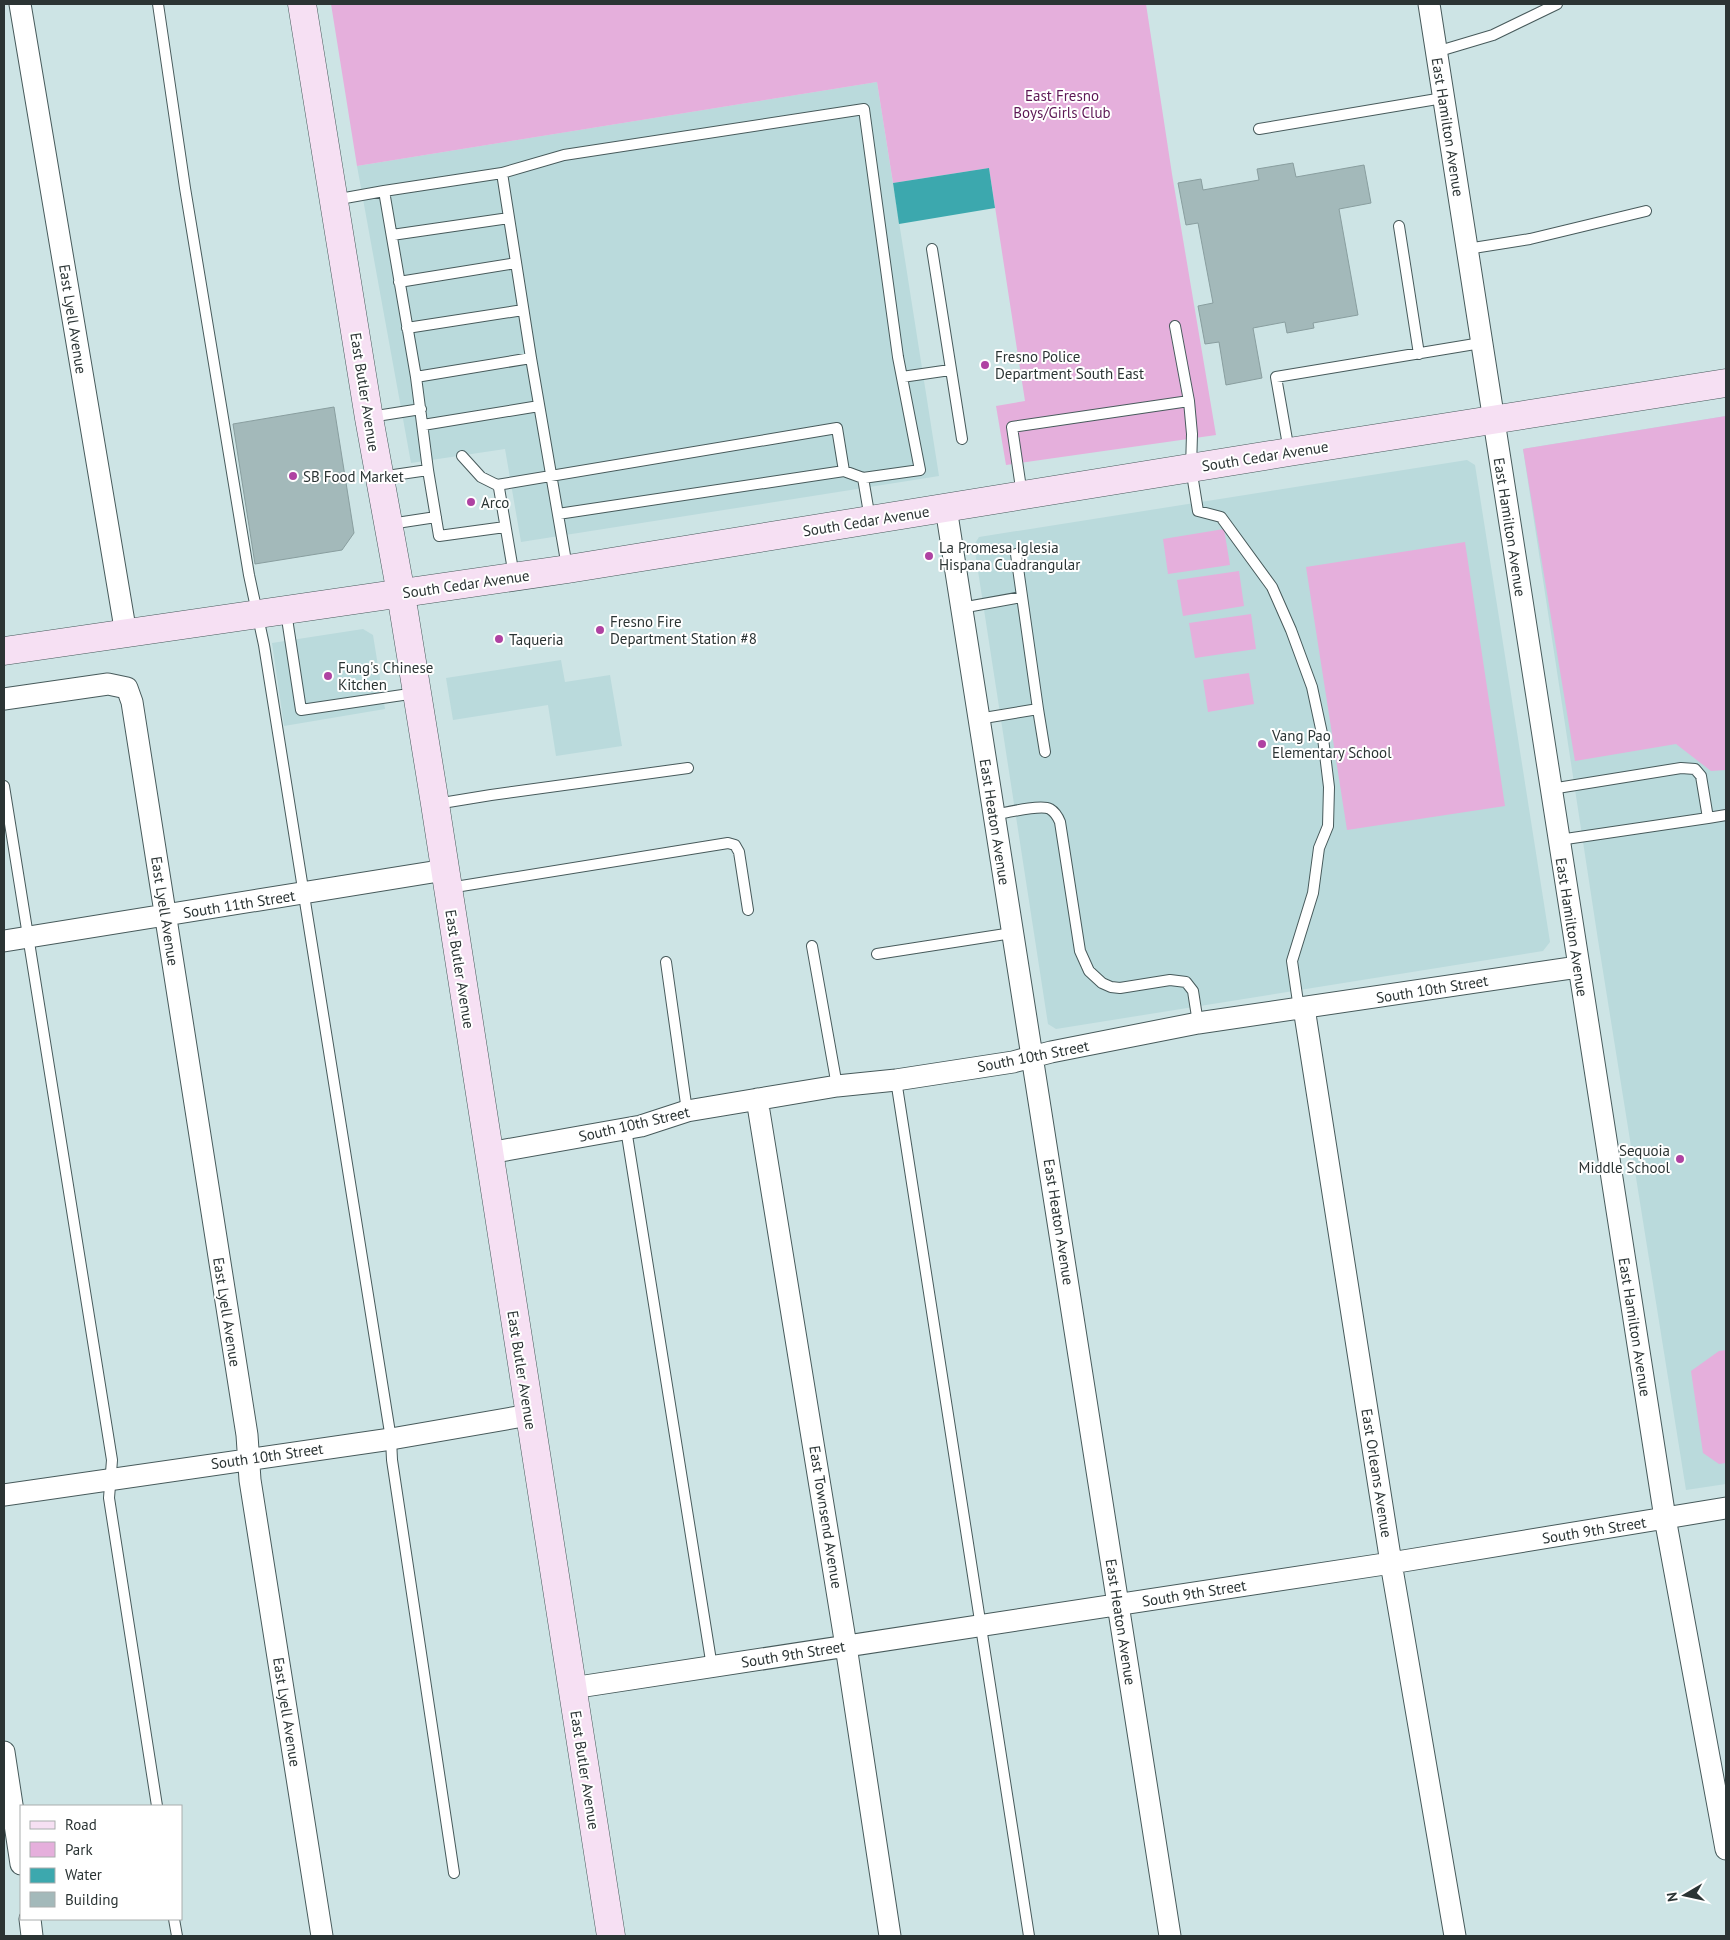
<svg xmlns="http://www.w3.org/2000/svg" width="1730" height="1940" font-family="'PT Sans',sans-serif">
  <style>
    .built { fill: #badadc }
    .green { fill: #e5afdc }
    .water { fill: #3ca8ae }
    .building { fill: #a3b9ba; stroke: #899e9f }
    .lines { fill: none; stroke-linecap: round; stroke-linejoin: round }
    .lane-casing { stroke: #475a5b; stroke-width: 12 }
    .street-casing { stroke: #475a5b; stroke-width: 23 }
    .secondary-casing { stroke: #475a5b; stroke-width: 29 }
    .lane { stroke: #fff; stroke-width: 10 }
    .street { stroke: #fff; stroke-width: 21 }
    .secondary { stroke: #f6e0f3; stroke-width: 28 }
    .poi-dot { fill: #af42a2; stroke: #fff; stroke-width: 2 }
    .labels { text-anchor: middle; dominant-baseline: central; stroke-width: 4; stroke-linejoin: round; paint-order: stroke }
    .park-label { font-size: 15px; fill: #5c1654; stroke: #fff }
    .street-label { font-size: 15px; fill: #2b3434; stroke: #fff }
    .poi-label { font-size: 15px; fill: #2b3434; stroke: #fff; text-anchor: start }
  </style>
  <rect width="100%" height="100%" fill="#cde4e5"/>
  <!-- built -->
  <path class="built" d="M 877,82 L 939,476 L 521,542 L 505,449 L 411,463 L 357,166 Z
    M 1726,416 L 1726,1484 L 1686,1490 L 1598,940 L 1523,449 Z
    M 1467,460 L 1475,465 L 1550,942 L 1543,951 L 1056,1029 L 1048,1024 L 974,545 L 979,537 Z
    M 363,629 L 373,635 L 385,709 L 284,726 L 272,643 Z
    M 561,660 L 565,682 L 610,675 L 622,746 L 556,756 L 548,705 L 453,720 L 446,678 Z"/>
  <!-- green -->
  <path class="green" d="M 331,4 L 1146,4 L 1172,174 L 1216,435 L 1006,465 L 996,406 L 1025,401 L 989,168 L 893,183 L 877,82 L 357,166 Z
    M 1726,416 L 1726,770 L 1711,771 L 1676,744 L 1575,761 L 1523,449 Z
    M 1224,529 L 1230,565 L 1168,574 L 1163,539 Z
    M 1465,542 L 1505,806 L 1347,830 L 1306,567 Z
    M 1239,571 L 1244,606 L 1183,616 L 1177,580 Z
    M 1251,614 L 1256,649 L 1195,658 L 1189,623 Z
    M 1249,673 L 1254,704 L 1208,712 L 1203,680 Z
    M 1726,1350 L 1726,1463 L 1719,1464 L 1703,1453 L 1691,1371 L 1719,1351 Z"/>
  <!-- water -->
  <path class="water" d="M 989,168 L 995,208 L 899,224 L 893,183 Z"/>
  <!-- building -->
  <path class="building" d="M 1293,163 L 1296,177 L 1364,165 L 1371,203 L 1339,209 L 1358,315 L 1313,323 L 1314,328 L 1287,333 L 1285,322 L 1253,328 L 1262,378 L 1226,385 L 1219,342 L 1205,344 L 1198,306 L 1213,303 L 1198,223 L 1186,225 L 1178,183 L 1201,179 L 1203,190 L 1259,180 L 1257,169 Z
    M 334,407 L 354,533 L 342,550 L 255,564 L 233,424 Z"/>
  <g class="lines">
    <defs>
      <path id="lane" d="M 158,4 L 185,188 L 249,575 L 264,645 L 391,1439 L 392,1460 L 454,1873
        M 1436,52 L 1493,35 L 1557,4
        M 1259,129 L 1443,98
        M 502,173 L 564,155 L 864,109 L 898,357 L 920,470 L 863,478 L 844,471 L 558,514
        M 384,191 L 502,173 L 531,358 L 567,567
        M 334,200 L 384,191 L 416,377 L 428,470
        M 1399,226 L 1419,354
        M 392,235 L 509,218
        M 932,249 L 962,439
        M 1467,249 L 1530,239 L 1646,211
        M 399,282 L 516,263
        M 1175,326 L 1189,401 L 1192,434 L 1191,468 L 1198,511 L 1221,517 L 1272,587 L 1291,630 L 1312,687 L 1323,738 L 1329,787 L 1328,826 L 1319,848 L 1313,893 L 1292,961 L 1299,1009
        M 407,328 L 523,310
        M 416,377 L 531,358
        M 902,377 L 950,370
        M 370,417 L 421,409
        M 423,425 L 539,406
        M 1289,451 L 1276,377 L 1481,343
        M 462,456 L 481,477 L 497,485 L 499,488 L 514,576
        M 380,477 L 428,470 L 439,536 L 505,527
        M 863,478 L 870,519
        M 497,485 L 837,428 L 844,471
        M 1022,495 L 1012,427 L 1189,401
        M 390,524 L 436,517
        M 1016,554 L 1038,709
        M 961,608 L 1022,597
        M 286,612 L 301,710 L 416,693
        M 978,719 L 1038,709 L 1045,752
        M 4,786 L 112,1460 L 109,1498 L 157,1806
        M 1551,789 L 1681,768 L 1695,769 L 1701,776 L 1708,818 L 1559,840
        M 436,804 L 491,795 L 688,768
        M 994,815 C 1005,813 1041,804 1050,809 C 1055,812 1058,817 1060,822 L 1080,951 L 1089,971 L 1102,983 L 1111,987 L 1120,988 L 1170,980 L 1186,982 L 1193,991 L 1198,1023
        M 1708,818 L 1726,815
        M 449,888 L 728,843 L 735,845 L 739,852 L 748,910
        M 812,946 L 837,1086
        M 877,954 L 1012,933
        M 666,962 L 687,1111
        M 896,1080 L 1029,1936
        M 626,1129 L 712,1667
        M 174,1919 L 177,1936"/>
      <path id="street" d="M 20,4 L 126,634
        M 1429,4 L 1665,1518 L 1726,1849
        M 946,508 L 1170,1936
        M 4,699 L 108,684 L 127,688 L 132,702 L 247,1435 L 250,1480 L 322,1936
        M 4,941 L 445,870
        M 1304,1008 L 1391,1563 L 1455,1936
        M 757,1099 L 846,1646 L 890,1936
        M 489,1153 L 641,1126 L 687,1111 L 837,1086 L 896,1080 L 1013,1062 L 1051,1052 L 1198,1023 L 1578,967
        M 4,1495 L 391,1439 L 529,1415
        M 572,1688 L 1391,1563 L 1726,1508
        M 4,1752 L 21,1864
        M 30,1919 L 32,1936"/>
      <path id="secondary" d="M 302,4 L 369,418 L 401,594 L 435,804 L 611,1936
        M 4,651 L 568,569 L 1289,452 L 1726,383"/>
    </defs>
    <!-- lane casing -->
    <use href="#lane" class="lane-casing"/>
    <!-- street casing -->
    <use href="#street" class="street-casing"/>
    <!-- secondary casing -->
    <use href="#secondary" class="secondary-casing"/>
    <!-- lane -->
    <use href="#lane" class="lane"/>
    <!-- street -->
    <use href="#street" class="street"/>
    <!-- secondary -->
    <use href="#secondary" class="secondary"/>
  </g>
  <!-- markers -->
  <g class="poi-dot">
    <circle cx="985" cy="365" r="5"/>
    <circle cx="293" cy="476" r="5"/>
    <circle cx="471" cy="502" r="5"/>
    <circle cx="929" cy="556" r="5"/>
    <circle cx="600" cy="630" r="5"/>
    <circle cx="499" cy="639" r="5"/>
    <circle cx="328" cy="676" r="5"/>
    <circle cx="1262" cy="744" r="5"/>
    <circle cx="1680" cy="1159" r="5"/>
  </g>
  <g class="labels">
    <!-- park labels -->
    <g class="park-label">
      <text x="1062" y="95">East Fresno<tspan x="1062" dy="17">Boys/Girls Club</tspan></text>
    </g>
    <!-- street labels -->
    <g class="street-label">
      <text transform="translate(1448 127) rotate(81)">East Hamilton Avenue</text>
      <text transform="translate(73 319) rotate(81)">East Lyell Avenue</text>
      <text transform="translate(365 392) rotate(81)">East Butler Avenue</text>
      <text transform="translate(1265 456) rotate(-9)">South Cedar Avenue</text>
      <text transform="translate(866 521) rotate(-9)">South Cedar Avenue</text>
      <text transform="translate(1510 527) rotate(81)">East Hamilton Avenue</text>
      <text transform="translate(466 584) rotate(-8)">South Cedar Avenue</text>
      <text transform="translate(995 822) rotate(81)">East Heaton Avenue</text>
      <text transform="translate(239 904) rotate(-9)">South 11th Street</text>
      <text transform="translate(165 911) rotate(81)">East Lyell Avenue</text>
      <text transform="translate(1572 927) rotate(81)">East Hamilton Avenue</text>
      <text transform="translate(460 969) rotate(81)">East Butler Avenue</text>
      <text transform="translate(1432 989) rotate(-9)">South 10th Street</text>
      <text transform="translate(1033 1056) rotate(-11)">South 10th Street</text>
      <text transform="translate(634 1124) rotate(-13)">South 10th Street</text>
      <text transform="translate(1059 1222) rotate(81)">East Heaton Avenue</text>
      <text transform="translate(227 1312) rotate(81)">East Lyell Avenue</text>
      <text transform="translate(1635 1327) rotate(81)">East Hamilton Avenue</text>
      <text transform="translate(522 1370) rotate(81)">East Butler Avenue</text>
      <text transform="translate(267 1456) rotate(-8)">South 10th Street</text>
      <text transform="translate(1377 1473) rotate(81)">East Orleans Avenue</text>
      <text transform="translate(826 1517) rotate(81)">East Townsend Avenue</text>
      <text transform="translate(1594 1530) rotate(-9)">South 9th Street</text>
      <text transform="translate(1194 1593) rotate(-9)">South 9th Street</text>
      <text transform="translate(1121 1622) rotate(81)">East Heaton Avenue</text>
      <text transform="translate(793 1654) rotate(-9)">South 9th Street</text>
      <text transform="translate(287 1712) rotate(81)">East Lyell Avenue</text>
      <text transform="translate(585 1770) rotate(81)">East Butler Avenue</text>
    </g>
    <!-- poi labels -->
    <g class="poi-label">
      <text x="995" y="356">Fresno Police<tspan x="995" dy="17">Department South East</tspan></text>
      <text x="303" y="476">SB Food Market</text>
      <text x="481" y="502">Arco</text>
      <text x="939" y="547">La Promesa Iglesia<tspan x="939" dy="17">Hispana Cuadrangular</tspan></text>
      <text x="610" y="621">Fresno Fire<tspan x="610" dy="17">Department Station #8</tspan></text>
      <text x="509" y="639">Taqueria</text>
      <text x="338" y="667">Fung's Chinese<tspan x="338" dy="17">Kitchen</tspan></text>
      <text x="1272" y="735">Vang Pao<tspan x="1272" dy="17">Elementary School</tspan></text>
      <text x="1670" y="1150" text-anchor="end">Sequoia<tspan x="1670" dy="17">Middle School</tspan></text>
    </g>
  </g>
  <!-- border -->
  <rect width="1730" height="1940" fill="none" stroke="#2b3434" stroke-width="10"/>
  <!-- legend -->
  <rect x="20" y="1805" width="162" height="115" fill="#ffffff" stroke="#aaaeae"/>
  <rect x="30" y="1821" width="25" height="8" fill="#f6e0f3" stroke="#aaaeae"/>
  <text x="65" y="1830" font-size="15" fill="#2b3434">Road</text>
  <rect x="30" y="1842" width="25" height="15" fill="#e5afdc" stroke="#aaaeae"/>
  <text x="65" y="1855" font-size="15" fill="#2b3434">Park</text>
  <rect x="30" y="1868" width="25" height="15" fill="#3ca8ae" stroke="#aaaeae"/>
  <text x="65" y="1880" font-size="15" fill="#2b3434">Water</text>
  <rect x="30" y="1892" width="25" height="15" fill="#a3b9ba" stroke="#aaaeae"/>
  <text x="65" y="1905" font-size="15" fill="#2b3434">Building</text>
  <!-- north arrow -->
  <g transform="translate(1685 1895) rotate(261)" stroke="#ffffff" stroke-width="4" paint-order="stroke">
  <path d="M0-4L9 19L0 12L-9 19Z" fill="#2b3434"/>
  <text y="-8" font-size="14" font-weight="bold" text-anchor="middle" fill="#2b3434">N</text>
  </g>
</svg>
